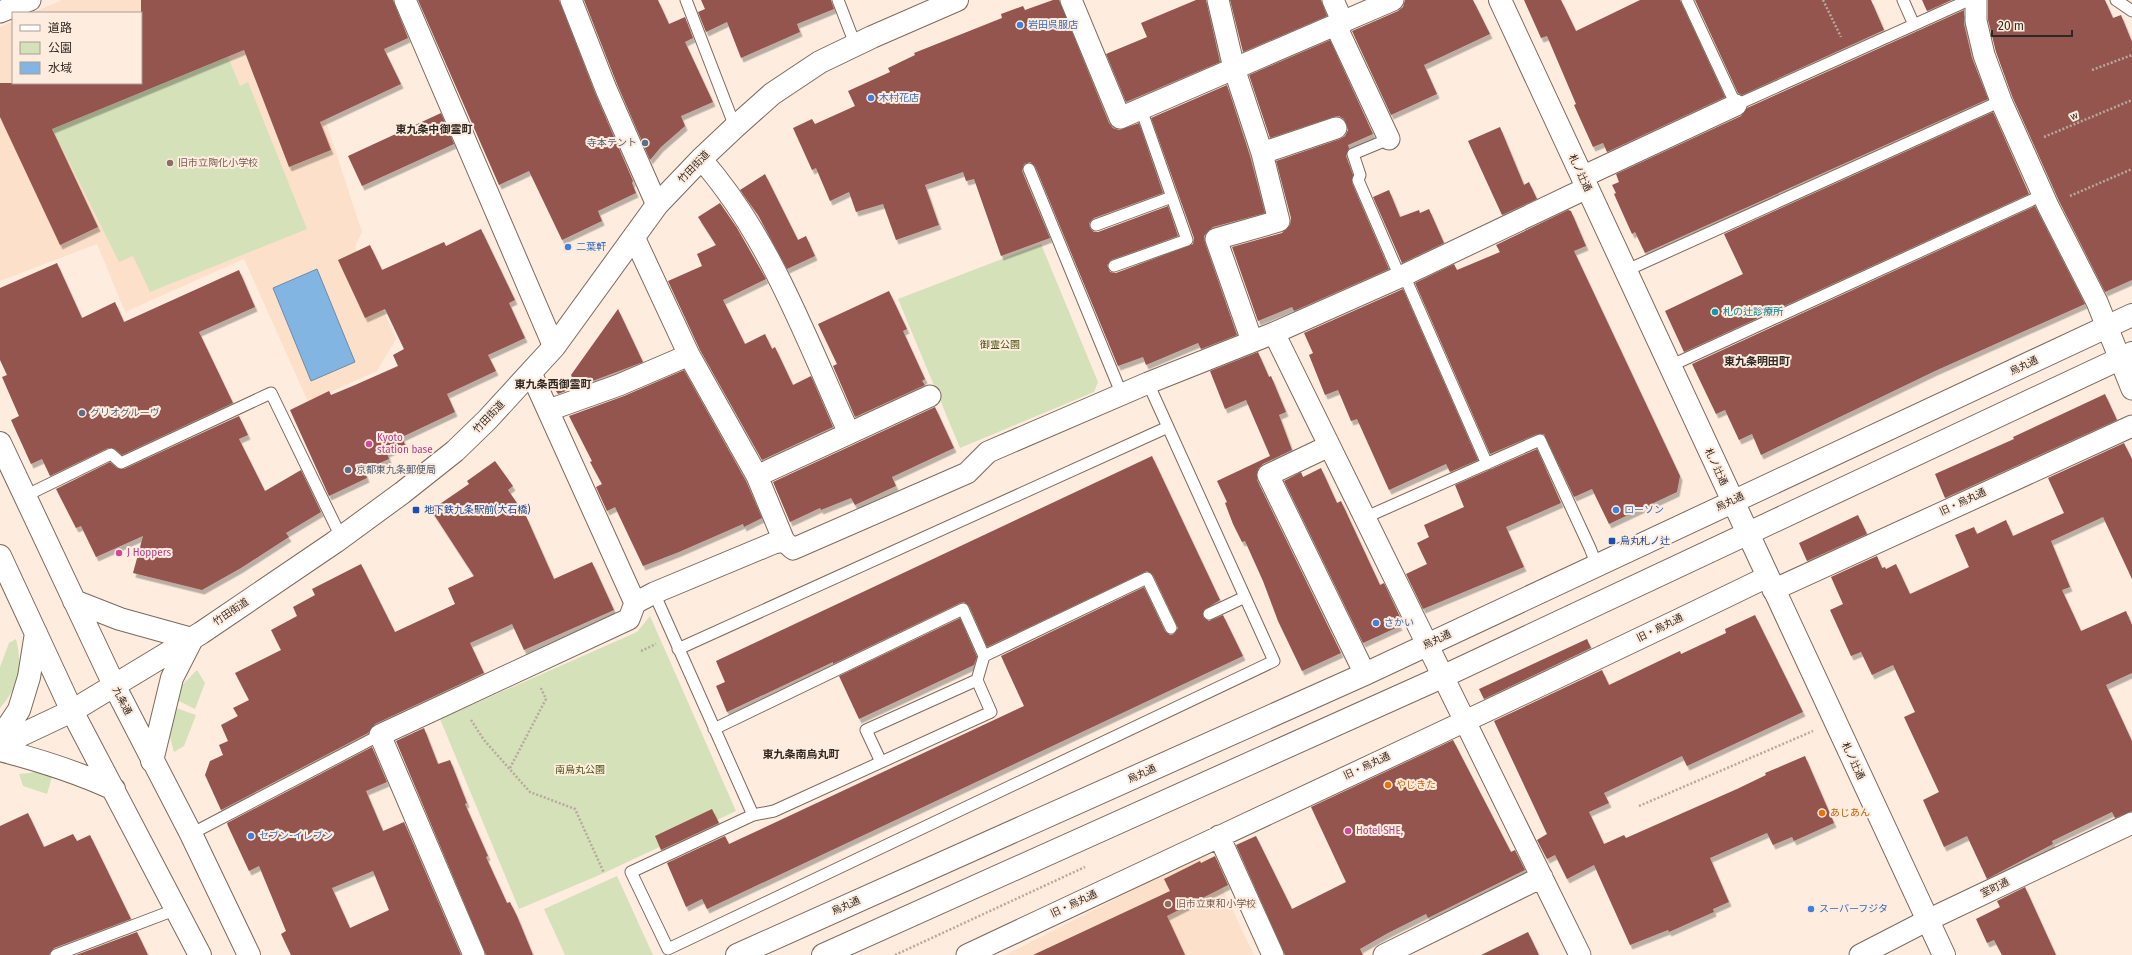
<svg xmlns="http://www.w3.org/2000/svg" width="2132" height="955" font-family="'Fira Sans','Noto Sans JP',sans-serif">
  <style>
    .built { fill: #fde0ca }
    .green { fill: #d5e1b9 }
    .water { fill: #83b5e2; stroke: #6a8ba8 }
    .building { fill: #93554d; fill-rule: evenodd; filter: url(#shadow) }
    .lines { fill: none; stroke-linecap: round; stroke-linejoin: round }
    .lane-casing { stroke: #7d695b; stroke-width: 13 }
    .street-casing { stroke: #7d695b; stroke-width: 23 }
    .secondary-casing { stroke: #7d695b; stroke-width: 24 }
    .path { stroke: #b7a99e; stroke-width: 2.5; stroke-dasharray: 2 2; stroke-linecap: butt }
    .lane { stroke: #fff; stroke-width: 11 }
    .street { stroke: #fff; stroke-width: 21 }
    .secondary { stroke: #fff; stroke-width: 22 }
    .shop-dot { fill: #3f7fe0; stroke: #feecde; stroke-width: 1.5 }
    .service-dot { fill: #5c6f8a; stroke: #feecde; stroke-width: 1.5 }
    .education-dot { fill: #8d6e63; stroke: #feecde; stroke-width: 1.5 }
    .culture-dot { fill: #0f9aa8; stroke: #feecde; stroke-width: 1.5 }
    .hotel-dot { fill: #d1479c; stroke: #feecde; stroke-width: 1.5 }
    .transit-dot { fill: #1a4fb4; stroke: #feecde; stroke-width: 1.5 }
    .food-dot { fill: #e8710a; stroke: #feecde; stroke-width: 1.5 }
    .labels { text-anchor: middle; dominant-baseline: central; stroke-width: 4; stroke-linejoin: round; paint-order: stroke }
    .shop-label { font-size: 10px; fill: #366cbe; stroke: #feecde; text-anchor: start }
    .street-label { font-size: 10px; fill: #302822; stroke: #feecde }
    .service-label { font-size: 10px; fill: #4e5e75; stroke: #feecde; text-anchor: start }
    .education-label { font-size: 10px; fill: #785e54; stroke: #feecde; text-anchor: start }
    .culture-label { font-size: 10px; fill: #0d838f; stroke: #feecde; text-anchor: start }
    .park-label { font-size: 10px; fill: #44530f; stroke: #feecde }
    .hotel-label { font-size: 10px; fill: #b23c85; stroke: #feecde; text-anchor: start }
    .transit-label { font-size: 10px; fill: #164399; stroke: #feecde; text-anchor: start }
    .food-label { font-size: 10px; fill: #c56008; stroke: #feecde; text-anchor: start }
    .neighbourhood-label { font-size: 11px; font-weight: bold; fill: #302822; stroke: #feecde }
  </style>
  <defs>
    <filter id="shadow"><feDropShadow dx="2.5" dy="4.5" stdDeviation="0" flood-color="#0004"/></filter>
  </defs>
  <rect width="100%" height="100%" fill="#feecde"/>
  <!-- built -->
  <path class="built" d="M 62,0 L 292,0 L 317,94 L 362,232 L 355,247 L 396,339 L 377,371 L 308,402 L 244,259 L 125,312 L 97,244 L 0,281 L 0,27 L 13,21 L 13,83 L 141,83 L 141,13 L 32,13 Z
    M 1206,853 L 1254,955 L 1005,955 Z"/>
  <!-- green -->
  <path class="green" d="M 228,57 L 240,86 L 248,82 L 307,229 L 150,292 L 133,256 L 119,262 L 50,124 Z
    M 1041,244 L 1098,382 L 1094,392 L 960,448 L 898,299 Z
    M 650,616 L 736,811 L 604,873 L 519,909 L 440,719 L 637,632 Z
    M 16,639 C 23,668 19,686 0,708 L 0,667 L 9,643 Z
    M 197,670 L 205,683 L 195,709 L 175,699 L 183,684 Z
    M 173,707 L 196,715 L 184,746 L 174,752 L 170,737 Z
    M 38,772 L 52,777 L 47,794 L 23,786 L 19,774 Z
    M 617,876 L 653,955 L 565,955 L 544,909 Z"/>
  <!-- water -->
  <path class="water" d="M 317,269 L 355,362 L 311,381 L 273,288 Z"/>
  <!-- building -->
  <path class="building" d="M 141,0 L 393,0 L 408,38 L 384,49 L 401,84 L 320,122 L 331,150 L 289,167 L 244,50 L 52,129 L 98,227 L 60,245 L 0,117 L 0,83 L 141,83 Z
    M 418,0 L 559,0 L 595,93 L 633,181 L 632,183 L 636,193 L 598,211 L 602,221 L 562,240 L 529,171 L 499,185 Z
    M 584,0 L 658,0 L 669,24 L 685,17 L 693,38 L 685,42 L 713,102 L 681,116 L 685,126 L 661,147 L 650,160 L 617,84 Z
    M 701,0 L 831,0 L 834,9 L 797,24 L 800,32 L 741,58 L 727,22 L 706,32 L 698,12 L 705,9 Z
    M 1053,0 L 1059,0 L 1109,123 L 1113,128 L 1119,130 L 1139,123 L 1163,193 L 1094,218 L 1089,223 L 1090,228 L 1094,232 L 1098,232 L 1168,206 L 1178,236 L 1111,260 L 1107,265 L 1110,272 L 1116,273 L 1193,244 L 1194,238 L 1151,118 L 1227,85 L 1250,156 L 1265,213 L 1213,227 L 1208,231 L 1204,236 L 1205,243 L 1237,335 L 1201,349 L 1198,343 L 1146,365 L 1143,357 L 1118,366 L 1035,166 L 1030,162 L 1024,164 L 1022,171 L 1050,238 L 1001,256 L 974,179 L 966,181 L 963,172 L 925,185 L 939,225 L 896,240 L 883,204 L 856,212 L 849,192 L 830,201 L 816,168 L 812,170 L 793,128 L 812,119 L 815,124 L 855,106 L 848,91 L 890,72 L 888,68 L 915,55 L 914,53 L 1002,18 L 1001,14 L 1023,6 L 1025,10 Z
    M 1196,0 L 1206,0 L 1220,62 L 1126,102 L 1106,54 L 1147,37 L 1141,23 Z
    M 1230,0 L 1321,0 L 1327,16 L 1243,52 Z
    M 1405,0 L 1473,0 L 1490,34 L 1424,65 L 1437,94 L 1391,115 L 1352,31 L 1398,11 L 1403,7 Z
    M 1524,0 L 1561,0 L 1576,31 L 1640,0 L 1680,0 L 1725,97 L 1607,152 L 1603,143 L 1593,147 L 1574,105 L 1576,104 L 1547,36 L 1541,38 Z
    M 1695,0 L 1871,0 L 1884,30 L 1742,95 L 1738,93 Z
    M 1922,0 L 1952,0 L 1927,11 Z
    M 1988,0 L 2105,0 L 2113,18 L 2121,15 L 2132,42 L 2132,280 L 2105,292 L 2059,201 L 2012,96 L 1996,52 L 1988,20 Z
    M 1964,10 L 1964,24 L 1972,58 L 1988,99 L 1645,253 L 1635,232 L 1632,234 L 1614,194 L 1616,193 L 1612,185 L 1619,182 L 1616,174 L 1741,116 L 1747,108 Z
    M 1330,40 L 1373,134 L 1348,145 L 1349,148 L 1346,156 L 1353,175 L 1352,183 L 1389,269 L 1294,311 L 1292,307 L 1258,321 L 1232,247 L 1282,233 L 1290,225 L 1291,218 L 1276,161 L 1340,139 L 1345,136 L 1348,130 L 1344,119 L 1339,116 L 1333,117 L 1270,138 L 1249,75 Z
    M 1993,112 L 2029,194 L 1684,352 L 1665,311 L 1743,274 L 1724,234 Z
    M 441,113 L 454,144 L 362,186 L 348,156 Z
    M 1500,127 L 1524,185 L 1529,182 L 1537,199 L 1502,215 L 1468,141 Z
    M 765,174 L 798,240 L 806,236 L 815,256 L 787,269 L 758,215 L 740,190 Z
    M 1389,190 L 1400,217 L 1419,210 L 1420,213 L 1429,209 L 1444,243 L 1402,263 L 1373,197 Z
    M 720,203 L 737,228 L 766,279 L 723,300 L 745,344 L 765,334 L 772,349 L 775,347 L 793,385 L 811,376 L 833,427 L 762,460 L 700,350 L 668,281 L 702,266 L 697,254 L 716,245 L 698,217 Z
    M 2035,206 L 2085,304 L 1935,371 L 1761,455 L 1752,434 L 1739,440 L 1725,410 L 1716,414 L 1692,364 Z
    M 1568,210 L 1571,211 L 1586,246 L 1574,251 L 1680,476 L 1677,492 L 1609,524 L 1592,489 L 1574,497 L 1544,434 L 1537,434 L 1490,454 L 1415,283 L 1454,264 L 1457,270 L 1500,252 L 1496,245 Z
    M 481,229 L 515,300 L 509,303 L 525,338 L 488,355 L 496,371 L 447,394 L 455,412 L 402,437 L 405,445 L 387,453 L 389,459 L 364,470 L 367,478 L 329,496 L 290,410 L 329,391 L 331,395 L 355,385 L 398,366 L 393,355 L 404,349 L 385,309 L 365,318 L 338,260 L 370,245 L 382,270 L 444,242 L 446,246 Z
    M 57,263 L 82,318 L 115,302 L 124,322 L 239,270 L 255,307 L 199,332 L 233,403 L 122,455 L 115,449 L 108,448 L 50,476 L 42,459 L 31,464 L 11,420 L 19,416 L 2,377 L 7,375 L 0,360 L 0,288 Z
    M 1403,289 L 1478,460 L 1450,472 L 1446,464 L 1389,490 L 1357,419 L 1351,421 L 1338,390 L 1325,395 L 1309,355 L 1313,353 L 1304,333 Z
    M 889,291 L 907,329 L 903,331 L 925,379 L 922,381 L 925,385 L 855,417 L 833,366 L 837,364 L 818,324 Z
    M 618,309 L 643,362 L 558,394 L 556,391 L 574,383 L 571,375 Z
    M 1258,352 L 1269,377 L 1271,376 L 1286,412 L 1279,415 L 1292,450 L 1263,464 L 1258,469 L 1257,480 L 1341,653 L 1302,671 L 1278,621 L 1263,581 L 1245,541 L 1242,542 L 1233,524 L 1225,503 L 1227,502 L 1217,481 L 1270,456 L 1246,400 L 1225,409 L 1210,371 Z
    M 684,370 L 746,481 L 762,518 L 744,527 L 743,524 L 679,552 L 643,566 L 615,507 L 607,511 L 596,487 L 602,484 L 590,462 L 592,461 L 569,416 L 624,396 Z
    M 2105,394 L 2117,420 L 1945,498 L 1935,474 L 2014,439 L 2013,437 Z
    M 935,407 L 954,448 L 892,477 L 896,486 L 855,505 L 851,498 L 821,510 L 820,508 L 790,522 L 773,482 Z
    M 239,416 L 248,435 L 239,439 L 265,491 L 301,470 L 321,512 L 286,533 L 289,537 L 241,568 L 202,590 L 133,573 L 143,536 L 96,557 L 81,526 L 76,528 L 56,489 L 110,462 L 117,468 L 124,469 Z
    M 2124,443 L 2132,459 L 2132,579 L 2103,517 L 2051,541 L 2070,587 L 2062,590 L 2081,631 L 2126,611 L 2132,625 L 2132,673 L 2106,685 L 2132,741 L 2132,811 L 2115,818 L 2112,812 L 2052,841 L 2053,844 L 1987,879 L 1967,836 L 1944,847 L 1923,800 L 1939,792 L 1904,717 L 1915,712 L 1893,665 L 1872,675 L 1861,652 L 1851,656 L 1830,610 L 1843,604 L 1831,577 L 1877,556 L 1882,568 L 1885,567 L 1886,569 L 1896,564 L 1910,594 L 1969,567 L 1955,535 L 1974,527 L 1977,534 L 2006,520 L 2013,536 L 2064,513 L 2048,478 Z
    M 1537,449 L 1561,503 L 1506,527 L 1524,567 L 1423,609 L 1406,574 L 1427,564 L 1417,543 L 1429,537 L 1424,525 L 1464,507 L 1455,485 Z
    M 1152,456 L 1220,600 L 1204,610 L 1203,617 L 1209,621 L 1223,615 L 1243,656 L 707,909 L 702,899 L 686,907 L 667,863 L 725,836 L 729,844 L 1024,706 L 1001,656 L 1144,587 L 1165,631 L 1170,635 L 1174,634 L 1178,628 L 1153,575 L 1147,571 L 987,647 L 969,606 L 964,602 L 960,603 L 833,664 L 833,662 L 727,712 L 716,686 L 725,682 L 716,661 Z
    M 495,461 L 513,486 L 508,490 L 526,516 L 554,579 L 592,562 L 614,610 L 524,650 L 512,624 L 470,643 L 484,673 L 375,724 L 368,733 L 221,810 L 205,775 L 210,761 L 223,755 L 219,745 L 228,741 L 221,725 L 238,716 L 233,708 L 249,700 L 235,673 L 281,650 L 271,630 L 297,616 L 293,607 L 315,595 L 312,589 L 361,564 L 395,632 L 455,604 L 448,588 L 474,576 L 431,510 L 469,484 L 467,481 Z
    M 1321,468 L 1337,503 L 1341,501 L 1380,585 L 1384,583 L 1401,619 L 1397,621 L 1400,626 L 1363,643 L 1284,481 L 1301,472 L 1303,477 Z
    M 1858,515 L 1867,534 L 1807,561 L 1799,543 Z
    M 1755,615 L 1803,712 L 1687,766 L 1682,756 L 1604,793 L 1609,803 L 1589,812 L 1604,844 L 1624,835 L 1626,838 L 1737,789 L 1766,775 L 1765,773 L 1805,756 L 1834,823 L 1794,841 L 1792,837 L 1773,845 L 1767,833 L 1710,858 L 1729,902 L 1713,909 L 1714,912 L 1669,932 L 1668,930 L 1630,945 L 1594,865 L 1567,879 L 1555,855 L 1547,859 L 1537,840 L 1547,834 L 1494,721 L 1602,670 L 1609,685 L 1680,651 L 1681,654 L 1726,633 L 1725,629 Z
    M 960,618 L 977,657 L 974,665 L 859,719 L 839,676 Z
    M 1587,639 L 1591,648 L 1484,699 L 1479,689 Z
    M 424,728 L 438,764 L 450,760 L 467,803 L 465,804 L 488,856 L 486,857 L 507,903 L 510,902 L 517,916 L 533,955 L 486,955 L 396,741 Z
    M 1453,740 L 1511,852 L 1515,850 L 1525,870 L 1428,918 L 1426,914 L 1388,933 L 1360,949 L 1363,955 L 1285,955 L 1236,845 L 1256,836 L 1292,909 L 1346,882 L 1311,807 Z
    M 372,747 L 387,782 L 366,791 L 383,831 L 404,822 L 461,955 L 291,955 L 281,934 L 286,931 L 259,866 L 249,871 L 228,826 L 227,823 ZM 373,871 L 389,910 L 350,928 L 332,888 Z
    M 712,809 L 719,823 L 661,850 L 655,836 Z
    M 28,813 L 44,847 L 73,834 L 77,841 L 90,835 L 131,919 L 54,948 L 49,955 L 0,955 L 0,826 Z
    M 1215,856 L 1228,885 L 1167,916 L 1185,955 L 1033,955 L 1170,891 L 1164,879 L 1200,861 L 1201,863 Z
    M 2025,887 L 2035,909 L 2056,955 L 2002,955 L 1994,940 L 1987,943 L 1976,919 L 2000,907 L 1997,901 Z
    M 137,932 L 148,955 L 76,955 Z
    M 1528,932 L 1539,955 L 1481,955 Z"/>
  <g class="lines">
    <defs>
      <path id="lane" d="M 686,0 L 735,127
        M 838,0 L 855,44
        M 1687,0 L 1736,105 L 1969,0
        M 1903,0 L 1914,25
        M 2116,0 L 2132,11
        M 1389,139 L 1353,154 L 1360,175 L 1358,180 L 1400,277
        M 1029,169 L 1122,395
        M 1096,225 L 1172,197
        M 1114,266 L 1187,240 L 1141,109
        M 1625,271 L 2001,101
        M 1404,275 L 1487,464
        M 1670,366 L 2043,195
        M 25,496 L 111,454 L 121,463 L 271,393 L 341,537
        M 1364,518 L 1540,440 L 1590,548 L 1597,566
        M 654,593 L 753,815 L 631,872 L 668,949 L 1274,661 L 1148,383
        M 1209,614 L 1245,597
        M 678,649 L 1168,427
        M 977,680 L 984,656
        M 714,729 L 963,609 L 984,656 L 1147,578 L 1171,628
        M 753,815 L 774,811 L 991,712 L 977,680 L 866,730 L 881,762
        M 191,834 L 380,735
        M 56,955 L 177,909"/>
      <path id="street" d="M 405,0 L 554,347
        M 571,0 L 606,89 L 657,205
        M 1071,0 L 1120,118 L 1393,0
        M 1218,0 L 1234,68 L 1262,153 L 1279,221 L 1216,239 L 1252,341
        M 1333,0 L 1343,23
        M 1976,0 L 1976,21 L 1984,55 L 2001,101 L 2048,206 L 2097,302 L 2132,389
        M 0,12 L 30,0
        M 1336,26 L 1389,139
        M 1262,153 L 1336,128
        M 701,159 C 770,237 806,339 849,433
        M 1582,177 L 1736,105
        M 634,237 L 689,355 L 757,476 L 784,541
        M 1274,333 C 1375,541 1479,747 1580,955
        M 531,373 L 635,603
        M 549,410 L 619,385 L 689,355
        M 1329,446 L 1268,475 L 1365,674
        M 757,476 L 930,396
        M 1773,590 L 2132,426
        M 1219,836 L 1273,955
        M 474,955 L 380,735 L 629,619 L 635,603 L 654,593 L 774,543 L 784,541 L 793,549 L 967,473 L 988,452 L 1148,383 L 1274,333 L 1400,277 L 1587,188
        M 967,955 C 1234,829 1502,706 1767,577
        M 1384,955 L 1542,877
        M 1860,955 L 1928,920 L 2132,823"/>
      <path id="secondary" d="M 1500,0 L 1944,955
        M 0,443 L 115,687 L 191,834 L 249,955
        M 0,556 L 72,711 L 200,955
        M 74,601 L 120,619 L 192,639 L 172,678 L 152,761
        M 0,738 L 19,710 L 29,677 L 36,633
        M 0,745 L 72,711 L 201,633 L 335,542 L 402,493 L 455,451 L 487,420 L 554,347 L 657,205 L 701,159 L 735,127 L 772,94 L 820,62 L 872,37 L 957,0
        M 0,750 C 39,760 77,772 114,789
        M 737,955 L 1365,674 L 2132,315
        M 823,955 L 1442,677 L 2132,353"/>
    </defs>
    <!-- lane casing -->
    <use href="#lane" class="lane-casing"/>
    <!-- street casing -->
    <use href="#street" class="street-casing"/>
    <!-- secondary casing -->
    <use href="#secondary" class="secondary-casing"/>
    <!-- path -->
    <path class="path" d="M 1823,0 L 1841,37
      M 2092,70 L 2132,55
      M 2044,137 L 2132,100
      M 2070,196 L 2132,169
      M 641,651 L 656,644
      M 471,720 L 484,740 L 530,792 L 575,809 L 604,873
      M 510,768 L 546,699 L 540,686
      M 1639,806 L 1813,731
      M 895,955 L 1085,867"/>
    <!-- lane -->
    <use href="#lane" class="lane"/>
    <!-- street -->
    <use href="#street" class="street"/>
    <!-- secondary -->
    <use href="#secondary" class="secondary"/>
  </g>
  <!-- markers -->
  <g class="shop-dot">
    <circle cx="1020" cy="25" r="4"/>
    <circle cx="871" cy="98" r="4"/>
    <circle cx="568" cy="247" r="4"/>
    <circle cx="1616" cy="510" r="4"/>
    <circle cx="1376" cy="623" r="4"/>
    <circle cx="251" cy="836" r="4"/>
    <circle cx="1811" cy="909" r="4"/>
  </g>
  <g class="service-dot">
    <circle cx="645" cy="143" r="4"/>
    <circle cx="82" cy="413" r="4"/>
    <circle cx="348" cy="470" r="4"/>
  </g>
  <g class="education-dot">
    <circle cx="170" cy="163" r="4"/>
    <circle cx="1168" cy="904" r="4"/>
  </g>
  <circle class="culture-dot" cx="1715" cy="312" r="4"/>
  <g class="hotel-dot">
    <circle cx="369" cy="444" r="4"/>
    <circle cx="119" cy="553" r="4"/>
    <circle cx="1348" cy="831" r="4"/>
  </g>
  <g class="transit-dot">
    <rect x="412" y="506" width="8" height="8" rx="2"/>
    <rect x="1608" y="537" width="8" height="8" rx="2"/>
  </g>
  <g class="food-dot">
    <circle cx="1388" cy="785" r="4"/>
    <circle cx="1822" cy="813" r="4"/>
  </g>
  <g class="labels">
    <!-- shop labels -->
    <g class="shop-label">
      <text x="1028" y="25">岩田呉服店</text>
      <text x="879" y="98">木村花店</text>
      <text x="576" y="247">二葉軒</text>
      <text x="1624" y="510">ローソン</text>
      <text x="1384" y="623">さかい</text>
      <text x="259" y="836">セブン-イレブン</text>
      <text x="1819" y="909">スーパーフジタ</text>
    </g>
    <!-- street labels -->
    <g class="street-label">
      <text transform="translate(2074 116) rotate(-23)">w</text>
      <text transform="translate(694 167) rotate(-46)">竹田街道</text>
      <text transform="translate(1580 173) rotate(65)">札ノ辻通</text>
      <text transform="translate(2024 366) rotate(-25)">烏丸通</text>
      <text transform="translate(489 417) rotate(-46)">竹田街道</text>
      <text transform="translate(1716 467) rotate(65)">札ノ辻通</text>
      <text transform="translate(1730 502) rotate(-25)">烏丸通</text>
      <text transform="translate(1963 502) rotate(-25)">旧・烏丸通</text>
      <text transform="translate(231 612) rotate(-34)">竹田街道</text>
      <text transform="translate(1660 628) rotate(-26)">旧・烏丸通</text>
      <text transform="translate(1437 640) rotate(-25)">烏丸通</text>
      <text transform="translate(122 701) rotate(63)">九条通</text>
      <text transform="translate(1853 761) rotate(65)">札ノ辻通</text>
      <text transform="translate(1367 766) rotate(-25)">旧・烏丸通</text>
      <text transform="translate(1142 774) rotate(-24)">烏丸通</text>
      <text transform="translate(1995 888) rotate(-26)">室町通</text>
      <text transform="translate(1074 904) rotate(-25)">旧・烏丸通</text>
      <text transform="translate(846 906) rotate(-24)">烏丸通</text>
    </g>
    <!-- service labels -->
    <g class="service-label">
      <text x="637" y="143" text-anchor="end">寺本テント</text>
      <text x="90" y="413">グリオグルーヴ</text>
      <text x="356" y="470">京都東九条郵便局</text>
    </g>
    <!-- education labels -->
    <g class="education-label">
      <text x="178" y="163">旧市立陶化小学校</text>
      <text x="1176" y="904">旧市立東和小学校</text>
    </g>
    <!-- culture labels -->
    <g class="culture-label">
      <text x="1723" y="312">札の辻診療所</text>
    </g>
    <!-- park labels -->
    <g class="park-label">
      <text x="1000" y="345">御霊公園</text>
      <text x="580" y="770">南烏丸公園</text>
    </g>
    <!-- hotel labels -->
    <g class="hotel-label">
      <text x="377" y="438">Kyoto<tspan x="377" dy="12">station base</tspan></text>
      <text x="127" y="553">J Hoppers</text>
      <text x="1356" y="831">Hotel SHE,</text>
    </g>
    <!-- transit labels -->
    <g class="transit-label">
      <text x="424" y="510">地下鉄九条駅前(大石橋)</text>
      <text x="1620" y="541">烏丸札ノ辻</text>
    </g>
    <!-- food labels -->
    <g class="food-label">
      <text x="1396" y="785">やじきた</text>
      <text x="1830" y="813">あじあん</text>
    </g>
    <!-- neighbourhood labels -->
    <g class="neighbourhood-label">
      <text x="434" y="129">東九条中御霊町</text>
      <text x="1757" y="361">東九条明田町</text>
      <text x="553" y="384">東九条西御霊町</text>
      <text x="801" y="754">東九条南烏丸町</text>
    </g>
  </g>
  <!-- legend -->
  <rect x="12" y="12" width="130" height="72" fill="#feecde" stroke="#ac9e93"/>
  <rect x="20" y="25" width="20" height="6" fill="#ffffff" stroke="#ac9e93"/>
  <text x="48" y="32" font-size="12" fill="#302822">道路</text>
  <rect x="20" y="42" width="20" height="12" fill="#d5e1b9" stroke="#ac9e93"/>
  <text x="48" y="52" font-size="12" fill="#302822">公園</text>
  <rect x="20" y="62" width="20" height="12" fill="#83b5e2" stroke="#ac9e93"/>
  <text x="48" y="72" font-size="12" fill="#302822">水域</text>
  <!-- scale -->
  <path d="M1992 30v6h80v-6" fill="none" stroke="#302822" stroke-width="2"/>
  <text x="1998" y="30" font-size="12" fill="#302822" stroke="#feecde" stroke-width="3" paint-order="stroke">20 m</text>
</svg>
